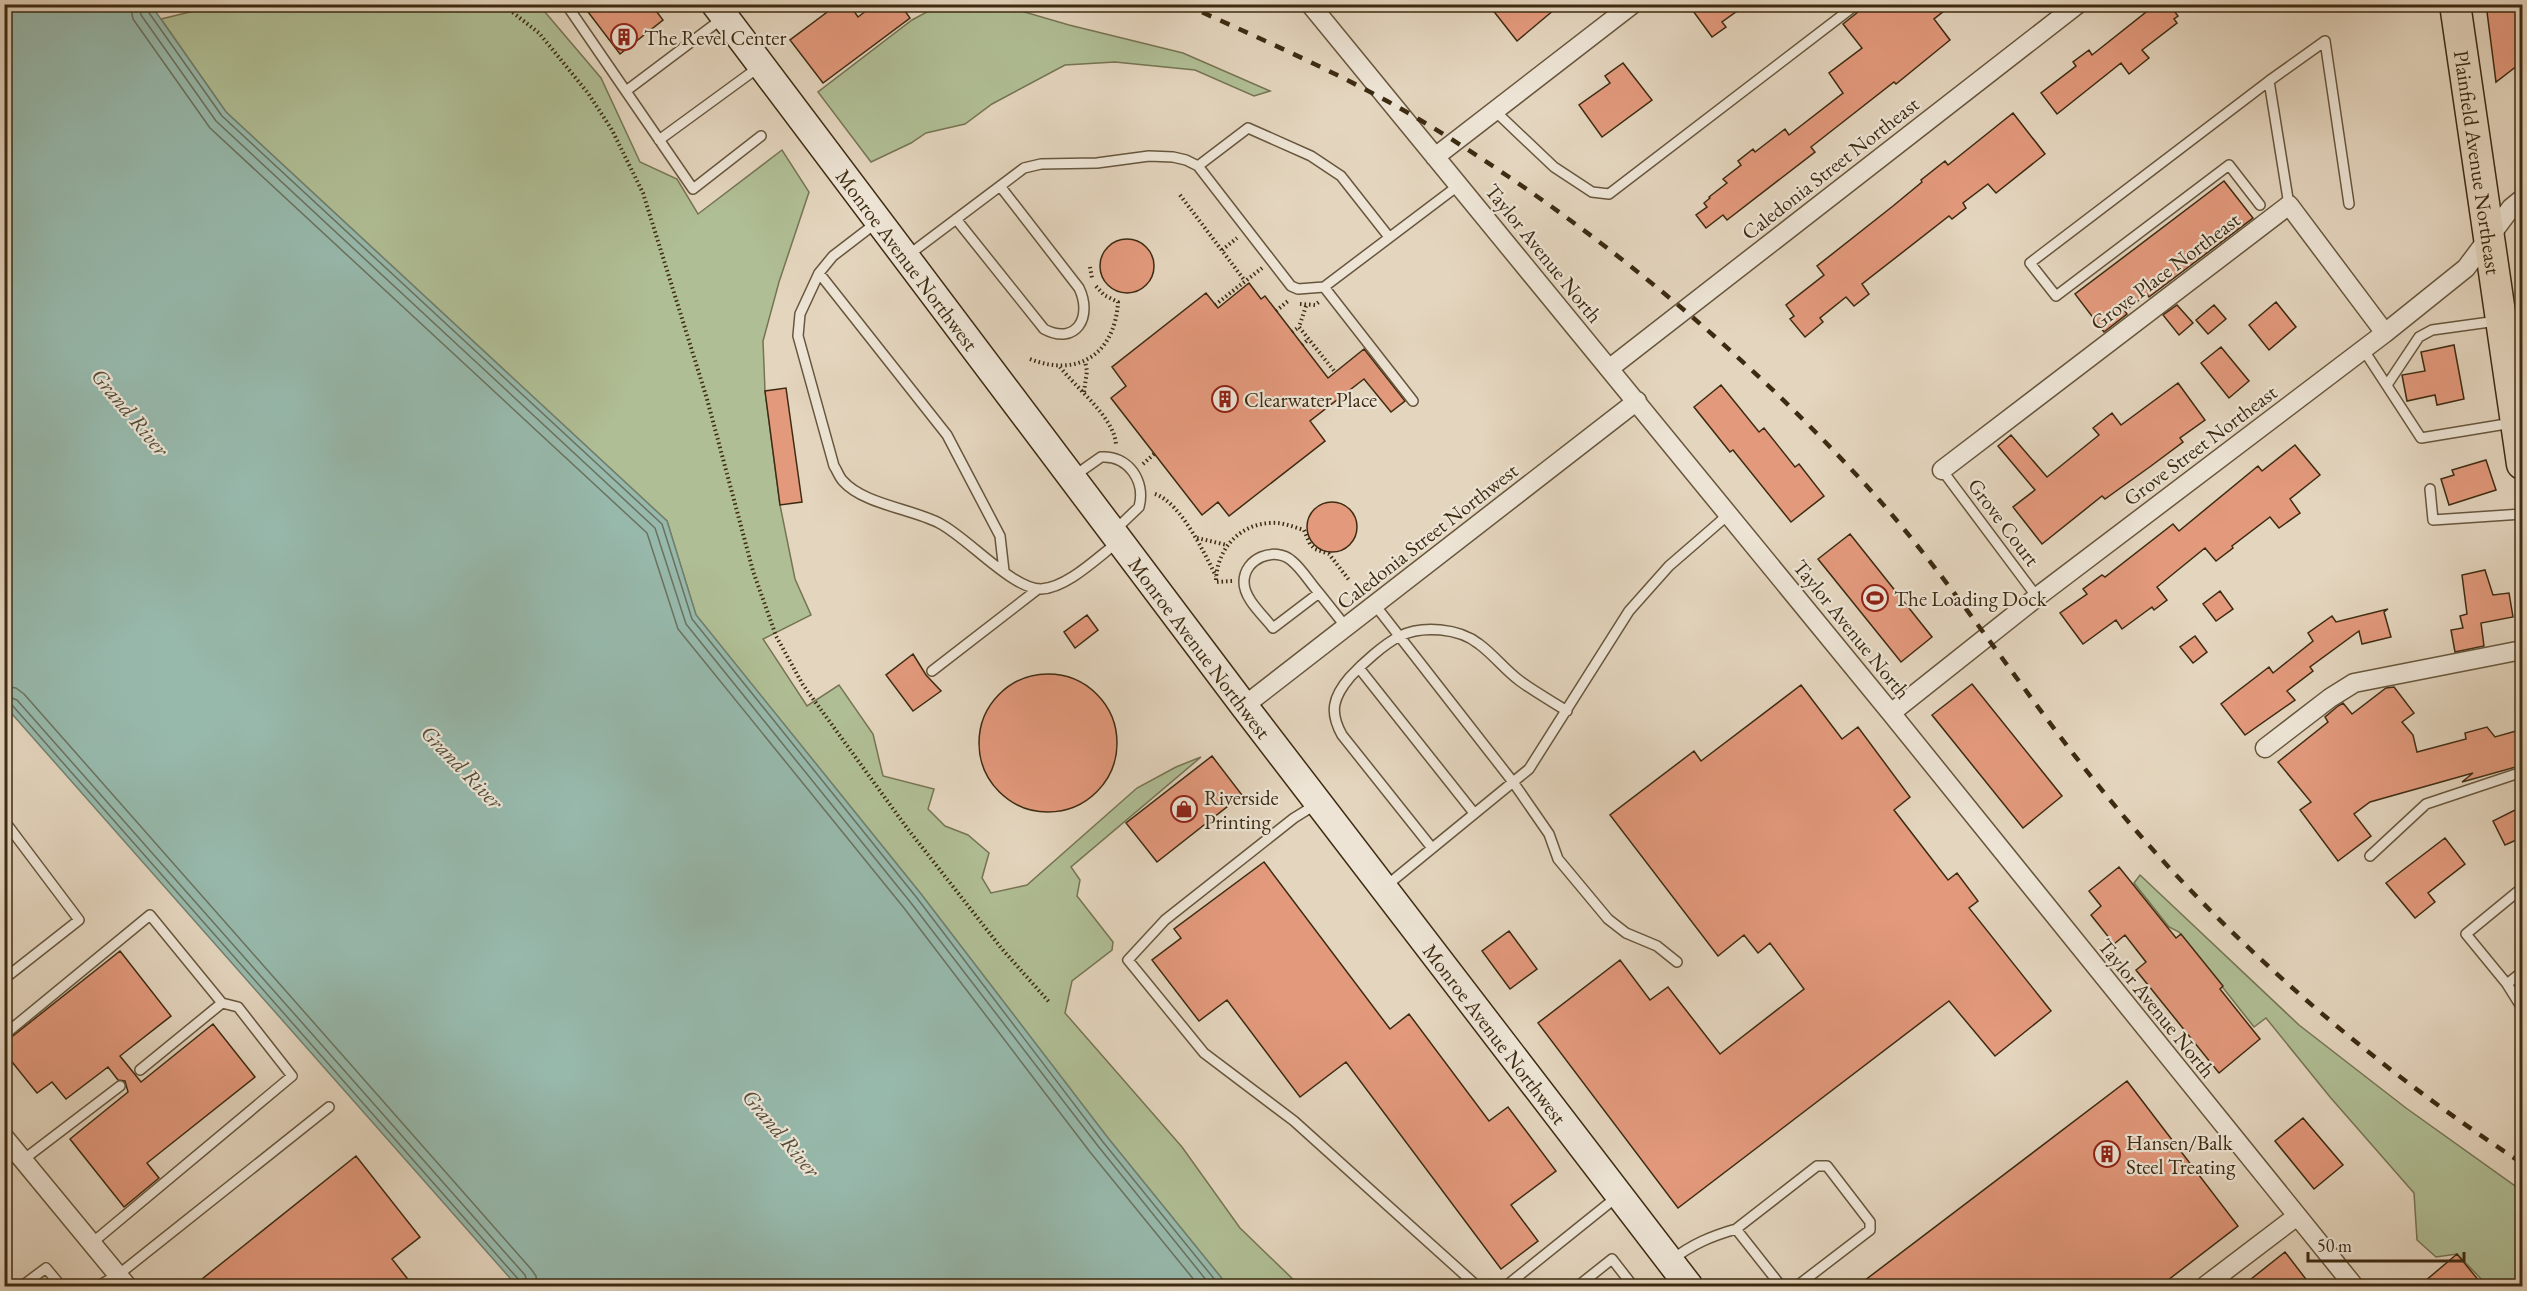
<svg xmlns="http://www.w3.org/2000/svg" width="2527" height="1291" font-family="'EB Garamond',serif">
  <style>
    .green { fill: #b0be95; stroke: #767453; stroke-width: 1.5 }
    .water { fill: #97b9ac; stroke: #73806e; stroke-width: 1.5 }
    .lines { fill: none; stroke-linecap: round; stroke-linejoin: round }
    .shore { stroke: #6a725e; stroke-width: 1.5 }
    .building { fill: #e3997c; stroke: #3d2b11; stroke-width: 1.5 }
    .service-casing { stroke: #67563c; stroke-width: 12 }
    .minor-casing { stroke: #67563c; stroke-width: 21 }
    .secondary-casing { stroke: #3d2b11; stroke-width: 30 }
    .primary-casing { stroke: #3d2b11; stroke-width: 33 }
    .path { stroke: #3d2b11; stroke-width: 4; stroke-dasharray: 1.5 3; stroke-linecap: butt }
    .service { stroke: #ede4d5; stroke-width: 9 }
    .minor { stroke: #ede4d5; stroke-width: 18 }
    .secondary { stroke: #ede4d5; stroke-width: 27 }
    .primary { stroke: #e4d5be; stroke-width: 30 }
    .rail { stroke: #3d2b11; stroke-width: 4.5; stroke-dasharray: 10 10; stroke-linecap: butt }
    .labels { text-anchor: middle; dominant-baseline: central; stroke-width: 4.5; stroke-linejoin: round; paint-order: stroke }
    .poi-label { font-size: 21px; fill: #3d2b11; stroke: #ede4d5; text-anchor: start }
    .street-label { font-size: 21px; fill: #3d2b11; stroke: #ede4d5 }
    .water-label { font-size: 22px; font-style: italic; fill: #544e38; stroke: #ede4d5 }
  </style>
  <rect width="100%" height="100%" fill="#e4d5be"/>
  <filter id="stains"><feTurbulence type="fractalNoise" baseFrequency=".00333" numOctaves="4"/><feColorMatrix values="0 0 0 0 .2 0 0 0 0 .09 0 0 0 0 .02 0 0 0 .5 -.17"/></filter>
  <radialGradient id="worn" r=".72"><stop offset=".6" stop-color="#630" stop-opacity="0"/><stop offset="1" stop-color="#630" stop-opacity=".3"/></radialGradient>
  <!-- green -->
  <path class="green" d="M 223,4 L 539,5 L 601,78 L 640,162 L 677,179 L 698,214 L 782,150 L 809,192 L 779,282 L 763,341 L 765,391 L 780,505 L 795,579 L 811,615 L 763,639 L 807,706 L 839,685 L 873,734 L 883,776 L 934,789 L 928,809 L 945,826 L 968,835 L 989,853 L 982,878 L 991,893 L 1027,885 L 1137,788 L 1176,767 L 1201,757 L 1071,867 L 1080,880 L 1077,896 L 1113,942 L 1112,950 L 1072,981 L 1065,1013 L 1182,1147 L 1240,1228 L 1300,1286 L 1228,1286 L 1108,1138 L 921,894 L 696,615 L 667,521 L 226,112 L 161,19 Z
    M 930,5 L 1001,5 L 1069,25 L 1183,53 L 1270,91 L 1254,96 L 1195,70 L 1115,62 L 1065,65 L 992,104 L 965,124 L 926,133 L 911,143 L 871,162 L 818,92 L 912,20 L 927,12 Z
    M 2140,875 L 2299,1025 L 2406,1108 L 2522,1191 L 2522,1286 L 2488,1286 L 2457,1254 L 2436,1257 L 2417,1240 L 2414,1193 L 2330,1097 L 2266,1018 L 2254,1027 L 2179,932 L 2169,927 L 2134,883 Z"/>
  <!-- water -->
  <path class="water" d="M 4,5 L 151,5 L 226,112 L 667,521 L 696,615 L 921,894 L 1108,1138 L 1228,1286 L 517,1286 L 5,706 Z"/>
  <g class="lines">
    <!-- shore -->
    <path class="shore" d="M 130,4 L 133,19 L 210,128 L 647,533 L 678,629 L 904,908 L 1090,1152 L 1199,1286
      M 139,4 L 141,15 L 216,121 L 655,528 L 686,624 L 911,903 L 1098,1146 L 1211,1286
      M 146,4 L 147,10 L 222,116 L 662,524 L 692,619 L 917,898 L 1103,1142 L 1220,1286
      M 4,686 L 16,688 L 24,694 L 531,1269 L 536,1276 L 537,1286
      M 4,695 L 17,700 L 525,1275 L 528,1286
      M 4,703 L 12,705 L 519,1280 L 521,1286"/>
  </g>
  <!-- building -->
  <path class="building" d="M 582,4 L 651,4 L 663,20 L 620,54 Z
    M 838,4 L 849,4 L 858,17 L 875,4 L 900,4 L 910,18 L 823,83 L 790,40 Z
    M 1488,4 L 1561,4 L 1517,41 Z
    M 1688,4 L 1747,4 L 1722,22 L 1726,27 L 1712,37 Z
    M 1868,4 L 1953,4 L 1934,19 L 1950,40 L 1896,84 L 1894,82 L 1811,147 L 1815,152 L 1727,220 L 1723,215 L 1706,228 L 1696,215 L 1707,207 L 1704,203 L 1710,198 L 1709,197 L 1727,183 L 1723,179 L 1741,165 L 1738,161 L 1753,149 L 1755,152 L 1785,129 L 1789,135 L 1843,93 L 1829,73 L 1862,48 L 1843,24 Z
    M 2140,4 L 2169,4 L 2178,16 L 2174,19 L 2177,23 L 2142,50 L 2149,58 L 2129,74 L 2121,63 L 2057,114 L 2041,93 L 2076,66 L 2073,62 L 2089,50 L 2092,55 L 2146,12 Z
    M 2486,4 L 2514,4 L 2515,12 L 2523,11 L 2523,32 L 2518,33 L 2522,62 L 2496,82 Z
    M 1623,63 L 1652,100 L 1602,137 L 1579,105 L 1610,83 L 1605,76 Z
    M 2013,113 L 2045,154 L 1996,193 L 1988,184 L 1963,203 L 1966,208 L 1952,219 L 1949,216 L 1862,284 L 1869,294 L 1854,306 L 1846,297 L 1820,318 L 1823,322 L 1805,337 L 1790,319 L 1794,316 L 1786,305 L 1824,275 L 1817,266 L 1893,206 L 1922,182 L 1921,180 L 1945,161 L 1948,165 Z
    M 2224,181 L 2253,218 L 2149,297 L 2147,294 L 2125,311 L 2127,314 L 2104,332 L 2075,294 Z
    M1100 266a27 27 0 1 1 54 0a27 27 0 1 1-54 0Z
    M 1249,283 L 1261,299 L 1265,296 L 1328,378 L 1364,349 L 1405,401 L 1391,412 L 1364,379 L 1310,421 L 1325,441 L 1229,516 L 1218,502 L 1202,515 L 1111,398 L 1126,386 L 1112,367 L 1206,293 L 1218,308 Z
    M 2276,302 L 2296,327 L 2269,350 L 2249,325 Z
    M 2177,305 L 2193,323 L 2179,335 L 2163,315 Z
    M 2214,305 L 2226,319 L 2208,334 L 2196,320 Z
    M 2454,345 L 2464,399 L 2437,405 L 2435,395 L 2407,401 L 2402,375 L 2425,371 L 2421,352 Z
    M 2221,347 L 2249,381 L 2229,398 L 2201,363 Z
    M 2178,383 L 2205,420 L 2180,438 L 2183,442 L 2151,466 L 2105,499 L 2102,496 L 2042,544 L 2013,507 L 2035,490 L 1998,446 L 2011,435 L 2047,477 L 2099,435 L 2093,428 L 2112,413 L 2121,425 Z
    M 1721,385 L 1759,432 L 1764,428 L 1795,467 L 1799,464 L 1824,496 L 1791,522 L 1733,450 L 1730,452 L 1694,407 Z
    M 786,388 L 802,502 L 780,505 L 765,391 Z
    M 2295,445 L 2320,475 L 2290,499 L 2300,513 L 2279,528 L 2270,517 L 2232,546 L 2233,548 L 2216,561 L 2205,548 L 2157,587 L 2167,600 L 2154,610 L 2152,607 L 2122,629 L 2116,620 L 2083,644 L 2060,613 L 2087,594 L 2083,589 L 2102,575 L 2105,577 L 2173,524 L 2179,531 L 2258,466 L 2262,471 Z
    M 2486,460 L 2496,490 L 2449,505 L 2441,479 L 2454,475 L 2452,470 Z
    M1307 527a25 25 0 1 1 50 0a25 25 0 1 1-50 0Z
    M 1850,534 L 1932,637 L 1901,662 L 1818,559 Z
    M 2485,570 L 2493,595 L 2509,593 L 2513,617 L 2481,623 L 2484,646 L 2455,652 L 2451,630 L 2463,628 L 2460,616 L 2467,614 L 2462,575 Z
    M 2220,591 L 2233,609 L 2216,621 L 2203,604 Z
    M 2388,609 L 2384,612 L 2391,637 L 2362,644 L 2359,631 L 2310,667 L 2313,671 L 2287,691 L 2295,700 L 2245,735 L 2221,704 L 2269,667 L 2273,673 L 2313,641 L 2308,633 L 2332,616 L 2336,622 Z
    M 1087,615 L 1098,630 L 1075,648 L 1064,632 Z
    M 2195,636 L 2207,652 L 2193,663 L 2180,647 Z
    M 913,654 L 926,675 L 941,691 L 913,711 L 886,675 Z
    M979 743a69 69 0 1 1 138 0a69 69 0 1 1-138 0Z
    M 1972,684 L 2062,796 L 2023,828 L 1932,715 Z
    M 1801,685 L 1842,739 L 1858,727 L 1910,797 L 1894,810 L 1948,880 L 1957,873 L 1978,901 L 1969,908 L 2051,1011 L 1995,1056 L 1949,1001 L 1678,1208 L 1538,1023 L 1620,960 L 1650,1000 L 1668,987 L 1720,1054 L 1804,989 L 1770,943 L 1758,953 L 1744,935 L 1718,956 L 1610,815 L 1694,751 L 1701,761 Z
    M 2394,687 L 2414,713 L 2402,722 L 2413,735 L 2417,752 L 2466,739 L 2465,733 L 2487,727 L 2495,737 L 2523,729 L 2523,765 L 2462,782 L 2473,773 L 2370,802 L 2354,814 L 2371,836 L 2338,861 L 2300,810 L 2311,802 L 2278,762 L 2328,722 L 2325,717 L 2338,706 L 2343,703 L 2352,714 L 2386,688 Z
    M 1212,756 L 1242,795 L 1157,862 L 1126,823 Z
    M 2523,806 L 2523,837 L 2505,845 L 2493,821 Z
    M 2445,838 L 2465,864 L 2428,893 L 2435,902 L 2415,918 L 2386,883 Z
    M 1264,862 L 1390,1029 L 1409,1014 L 1489,1121 L 1508,1107 L 1556,1171 L 1511,1205 L 1538,1241 L 1501,1269 L 1346,1062 L 1300,1097 L 1227,1000 L 1199,1021 L 1152,960 L 1181,938 L 1174,929 Z
    M 2119,867 L 2176,938 L 2181,934 L 2223,986 L 2220,989 L 2260,1039 L 2219,1073 L 2136,970 L 2146,962 L 2125,935 L 2114,944 L 2091,915 L 2101,906 L 2089,891 Z
    M 1509,931 L 1537,969 L 1510,989 L 1482,951 Z
    M 120,951 L 171,1016 L 120,1056 L 141,1082 L 213,1024 L 255,1077 L 147,1163 L 159,1178 L 124,1207 L 70,1139 L 128,1092 L 125,1081 L 118,1080 L 108,1067 L 66,1099 L 52,1082 L 37,1093 L 4,1052 L 4,1043 Z
    M 2127,1081 L 2238,1226 L 2159,1287 L 1856,1287 Z
    M 2303,1118 L 2343,1165 L 2314,1189 L 2275,1141 Z
    M 356,1156 L 420,1237 L 392,1259 L 414,1287 L 192,1287 Z
    M 2285,1252 L 2312,1287 L 2241,1287 Z
    M 2457,1254 L 2484,1287 L 2418,1287 Z"/>
  <g class="lines">
    <defs>
      <path id="service" d="M 566,4 L 693,189 L 761,136
        M 2269,81 L 2325,41 L 2349,204
        M 626,91 L 723,18
        M 1495,111 L 1554,167 L 1592,192 L 1609,194 L 1857,4
        M 659,140 L 759,67
        M 1198,166 L 1248,128 L 1311,156 L 1341,176 L 1389,237
        M 2260,205 L 2229,165 L 2056,296 L 2030,263 L 2269,81 L 2289,205
        M 956,219 L 1044,329 C 1076,346 1093,317 1079,288 L 1000,186
        M 876,223 L 833,256 L 819,273 L 800,314 L 798,336 L 834,466 C 837,470 839,477 843,481 C 863,504 912,509 939,523 C 967,537 1012,589 1041,589 C 1067,588 1098,557 1118,542
        M 907,256 L 1024,168 L 1041,164 L 1097,163 L 1149,156 L 1173,157 L 1186,160 L 1198,166 L 1291,286 L 1298,289 L 1324,287 L 1459,185
        M 819,273 L 947,435 L 1000,536 L 1004,571
        M 1324,287 L 1413,401
        M 2363,349 L 2421,438 L 2512,423
        M 2387,385 L 2419,337 L 2432,330 L 2497,321
        M 1942,470 L 2037,597
        M 1074,476 L 1101,457 C 1128,455 1146,481 1139,507 L 1114,531
        M 2430,489 L 2433,520 L 2522,514
        M 1319,593 C 1310,583 1302,569 1292,561 C 1275,546 1244,558 1244,582 C 1244,599 1263,615 1273,628 L 1319,593 L 1346,627
        M 1375,605 L 1513,782 L 1549,834 L 1558,859 L 1608,919 L 1626,933 L 1657,946 L 1677,962
        M 1359,668 L 1474,813
        M 932,671 L 1038,589
        M 1315,805 L 1294,818 L 1165,920 L 1128,960 L 1204,1053 L 1294,1121 L 1477,1286
        M 1432,848 L 1342,735 C 1329,712 1333,697 1350,677 C 1362,664 1384,644 1400,636 C 1422,625 1459,628 1479,644 C 1494,655 1505,670 1520,681 C 1535,692 1551,701 1567,711
        M 2370,856 L 2426,804 L 2522,772
        M 1386,886 L 1529,769 L 1629,611 L 1669,566 L 1729,514
        M 2522,972 L 2507,984 L 2522,1008
        M 4,979 L 79,920 L 9,827
        M 2507,984 L 2466,934 L 2522,888
        M 4,1035 L 150,915 L 222,1003 L 140,1070
        M 23,1160 L 120,1086
        M 1736,1229 L 1817,1166 L 1827,1166 L 1870,1222 L 1870,1230 L 1797,1286
        M 92,1243 L 292,1076 L 238,1007 L 222,1003
        M 1672,1260 C 1692,1244 1712,1236 1736,1229 L 1781,1286
        M 22,1286 L 46,1268 L 61,1286
        M 98,1286 L 118,1275 L 329,1107
        M 1506,1286 L 1618,1196
        M 1578,1286 L 1612,1259 L 1633,1286"/>
      <path id="minor" d="M 1310,4 L 1891,713 L 2354,1286
        M 1435,157 L 1633,4
        M 2504,338 L 2522,337
        M 1610,368 L 2078,4
        M 1942,470 L 2289,205 L 2385,333
        M 1244,706 L 1637,401
        M 1891,713 L 2037,597 L 2385,333 L 2466,268 L 2511,208 L 2522,199
        M 2265,748 L 2330,698 L 2354,683 L 2522,650
        M 4,1137 L 127,1286
        M 2205,1286 L 2297,1216"/>
      <g id="secondary">
        <path id="s1" d="M 715,4 L 1244,706 L 1689,1286"/>
      </g>
      <g id="primary">
        <path id="s2" d="M 2455,4 L 2522,464"/>
      </g>
    </defs>
    <!-- service casing -->
    <use href="#service" class="service-casing"/>
    <!-- minor casing -->
    <use href="#minor" class="minor-casing"/>
    <!-- secondary casing -->
    <use href="#secondary" class="secondary-casing"/>
    <!-- primary casing -->
    <use href="#primary" class="primary-casing"/>
    <!-- path -->
    <path class="path" d="M 502,4 L 539,33 L 588,93 L 612,130 L 643,193 L 707,399 L 753,571 L 776,636 L 803,685 L 907,828 L 1002,949 L 1050,1003
      M 1180,195 L 1245,281
      M 1222,250 L 1237,238
      M 1090,267 L 1092,278
      M 1300,304 L 1315,305 L 1319,302
      M 1215,305 L 1262,268
      M 1306,306 L 1299,327 L 1335,372
      M 1276,311 L 1288,301
      M 1292,332 L 1299,327
      M 1302,345 L 1309,339
      M 1030,359 C 1078,378 1115,354 1118,302 L 1104,295 L 1095,285
      M 1060,367 C 1076,388 1115,418 1116,445
      M 1084,392 L 1087,371 L 1085,361
      M 1143,464 L 1154,454
      M 1155,494 C 1181,503 1203,551 1216,576
      M 1197,538 L 1227,545
      M 1232,581 L 1216,582 C 1216,550 1239,524 1271,523 C 1283,522 1293,527 1304,530 L 1310,544 L 1315,549 L 1329,554 L 1349,580"/>
    <!-- service -->
    <use href="#service" class="service"/>
    <!-- minor -->
    <use href="#minor" class="minor"/>
    <!-- secondary -->
    <use href="#secondary" class="secondary"/>
    <!-- primary -->
    <use href="#primary" class="primary"/>
    <!-- rail -->
    <path class="rail" d="M 1184,4 C 1252,35 1321,65 1387,101 C 1429,124 1469,150 1509,177 C 1634,262 1748,359 1851,469 C 1946,569 2018,688 2106,795 C 2220,935 2371,1065 2522,1163"/>
  </g>
  <!-- icons -->
  <defs>
    <symbol id="building-ring" viewBox="-11 -11 22 22"><circle r="9.5" fill="#ede4d5" stroke="#8f2418" stroke-width="1.5"/><path d="M-4-6H4V6H1V3H-1V6H-4ZM-2.5-4.3h1.7v1.8h-1.7ZM.8-4.3h1.7v1.8H.8ZM-2.5-1h1.7V.8h-1.7ZM.8-1h1.7V.8H.8Z" fill="#8f2418"/></symbol>
    <symbol id="stadium-ring" viewBox="-11 -11 22 22"><circle r="9.5" fill="#ede4d5" stroke="#8f2418" stroke-width="1.5"/><path d="M0-5a6.5 5 0 1 0 0 10a6.5 5 0 1 0 0-10ZM-3.5-1.8h7v3.6h-7Z" fill="#8f2418"/></symbol>
    <symbol id="shop-ring" viewBox="-11 -11 22 22"><circle r="9.5" fill="#ede4d5" stroke="#8f2418" stroke-width="1.5"/><path d="M-5-2.5h2.3a2.7 3.5 0 0 1 5.4 0H5L5.5 6h-11ZM-1.5-2.5h3a1.5 2.3 0 0 0-3 0Z" fill="#8f2418"/></symbol>
  </defs>
  <g fill-rule="evenodd">
    <use href="#building-ring" x="609" y="22" width="30" height="30"/>
    <use href="#building-ring" x="1210" y="384" width="30" height="30"/>
    <use href="#stadium-ring" x="1860" y="583" width="30" height="30"/>
    <use href="#shop-ring" x="1169" y="794" width="30" height="30"/>
    <use href="#building-ring" x="2092" y="1139" width="30" height="30"/>
  </g>
  <g class="labels">
    <!-- poi labels -->
    <g class="poi-label">
      <text x="644" y="37">The Revel Center</text>
      <text x="1244" y="399">Clearwater Place</text>
      <text x="1894" y="598">The Loading Dock</text>
      <text x="1204" y="797">Riverside<tspan x="1204" dy="24">Printing</tspan></text>
      <text x="2126" y="1142">Hansen/Balk<tspan x="2126" dy="24">Steel Treating</tspan></text>
    </g>
    <!-- street labels -->
    <g class="street-label">
      <text stroke="none"><textPath href="#s2" startOffset="160">Plainfield Avenue Northeast</textPath></text>
      <text transform="translate(1830 168) rotate(-38)">Caledonia Street Northeast</text>
      <text transform="translate(1544 253) rotate(51)">Taylor Avenue North</text>
      <text stroke="none"><textPath href="#s1" startOffset="320">Monroe Avenue Northwest</textPath></text>
      <text transform="translate(2165 271) rotate(-37)">Grove Place Northeast</text>
      <text transform="translate(2200 445) rotate(-37)">Grove Street Northeast</text>
      <text transform="translate(2004 522) rotate(53)">Grove Court</text>
      <text transform="translate(1427 536) rotate(-38)">Caledonia Street Northwest</text>
      <text transform="translate(1852 629) rotate(51)">Taylor Avenue North</text>
      <text stroke="none"><textPath href="#s1" startOffset="806">Monroe Avenue Northwest</textPath></text>
      <text transform="translate(2157 1008) rotate(51)">Taylor Avenue North</text>
      <text stroke="none"><textPath href="#s1" startOffset="1292">Monroe Avenue Northwest</textPath></text>
    </g>
    <!-- water labels -->
    <g class="water-label">
      <text transform="translate(130 412) rotate(50)">Grand River</text>
      <text transform="translate(462 767) rotate(46)">Grand River</text>
      <text transform="translate(781 1133) rotate(50)">Grand River</text>
    </g>
  </g>
  <!-- margin -->
  <rect width="2527" height="1291" fill="none" stroke="#e4d5be" stroke-width="24"/>
  <rect x="6" y="6" width="2515" height="1279" fill="none" stroke="#3d2b11" stroke-width="3"/>
  <rect x="12" y="12" width="2503" height="1267" fill="none" stroke="#3d2b11" stroke-width="1.5"/>
  <!-- scale -->
  <path d="M2308 1252v9h156v-9" fill="none" stroke="#3d2b11" stroke-width="3"/>
  <text x="2317" y="1252" font-size="18" fill="#3d2b11" stroke="#ede4d5" stroke-width="4.5" paint-order="stroke">50 m</text>
  <rect width="100%" height="100%" filter="url(#stains)"/>
  <rect width="100%" height="100%" fill="url(#worn)"/>
</svg>
